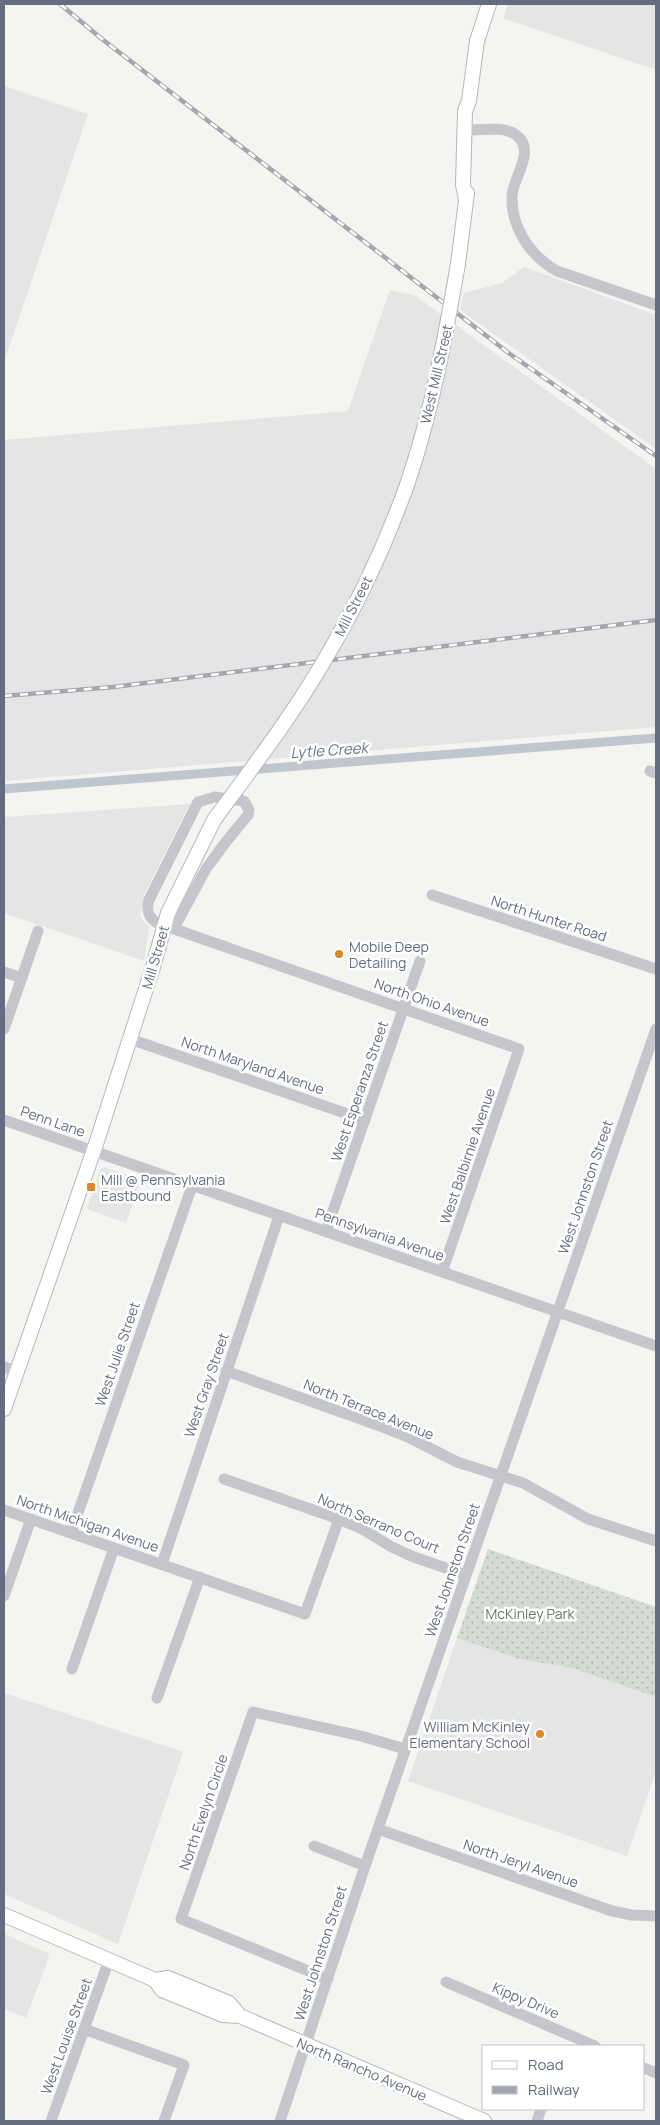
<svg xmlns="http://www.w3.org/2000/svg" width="660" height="2125" font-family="Manrope,sans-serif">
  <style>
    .built { fill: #e4e5e4 }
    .grass { fill: url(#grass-dots) }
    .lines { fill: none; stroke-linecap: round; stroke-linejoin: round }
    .canal { stroke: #c1c6ce; stroke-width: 9 }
    .major-casing { stroke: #b5b7bc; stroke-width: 16 }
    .minor { stroke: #c5c6cb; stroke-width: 11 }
    .major { stroke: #fff; stroke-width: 14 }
    .rail-casing { stroke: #a5a7af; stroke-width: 4.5 }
    .rail { stroke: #fff; stroke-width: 2.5; stroke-dasharray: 8; stroke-linecap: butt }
    .major-bridge-casing { stroke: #b5b7bc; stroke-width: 16; stroke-linecap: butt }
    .major-bridge { stroke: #fff; stroke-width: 14 }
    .poi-dot { fill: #de8727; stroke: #fff; stroke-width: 2 }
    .labels { text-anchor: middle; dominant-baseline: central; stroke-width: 5; stroke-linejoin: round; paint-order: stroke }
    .street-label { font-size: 14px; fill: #646c81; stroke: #fff }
    .poi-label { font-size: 14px; fill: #646c81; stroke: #fff; text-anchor: start }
    .park-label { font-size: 14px; fill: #637965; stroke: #fff }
    .water-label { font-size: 15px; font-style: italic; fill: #657385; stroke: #fff }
  </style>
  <defs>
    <pattern id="grass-dots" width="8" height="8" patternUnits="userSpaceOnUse" patternTransform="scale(1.25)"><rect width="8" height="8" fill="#d3dbd2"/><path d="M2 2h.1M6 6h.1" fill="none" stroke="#afb6b0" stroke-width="1.8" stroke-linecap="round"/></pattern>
  </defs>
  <rect width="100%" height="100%" fill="#f4f5f1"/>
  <!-- built -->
  <path class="built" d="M 508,4 L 656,4 L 656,70 L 503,18 Z
    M 4,86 L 88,114 L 4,362 Z
    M 524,267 L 656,315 L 656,449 L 460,310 L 464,293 L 502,283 Z
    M 390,290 L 414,295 L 656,469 L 656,727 L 4,781 L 4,440 L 348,411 Z
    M 190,804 L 144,895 L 140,917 L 149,927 L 144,961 L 4,913 L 4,817 Z
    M 104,1167 L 141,1180 L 126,1223 L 87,1209 L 100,1170 Z
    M 457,1638 L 519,1659 L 572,1668 L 656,1697 L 656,1771 L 627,1856 L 408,1781 Z
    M 4,1693 L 183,1752 L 118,1944 L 4,1894 Z
    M 4,1934 L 48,1953 L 49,1957 L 26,2018 L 4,2008 Z"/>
  <!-- grass -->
  <path class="grass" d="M 488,1549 L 656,1607 L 656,1697 L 572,1668 L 519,1659 L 457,1638 Z"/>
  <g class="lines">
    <!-- canal -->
    <path class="canal" d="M 4,789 L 656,738"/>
    <defs>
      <path id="major" d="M 466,200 L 463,185 L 465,111 L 469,101 L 477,41 L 489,4
        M 458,264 L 467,193
        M 4,1409 L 97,1141 L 153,967 L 168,913 L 214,820
        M 4,1915 L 155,1980 L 168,1978 L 229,2003 L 240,2016
        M 155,1980 L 162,1990 L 223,2015 L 240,2016 L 484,2121"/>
    </defs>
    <!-- major casing -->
    <use href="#major" class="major-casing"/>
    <!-- minor -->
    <path class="minor" d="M 471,130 C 483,130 505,126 516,135 C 537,150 513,177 512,196 C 511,227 530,256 557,271 L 656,305
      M 650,771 L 656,773
      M 432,895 L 656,969
      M 174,928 L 206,869 L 225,843 L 248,815 L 249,810 L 244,801 L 215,797 L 198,802 L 149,900 C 146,910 148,917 157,923 L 519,1049 L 442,1272
      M 4,972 L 22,978
      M 4,1029 L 38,931
      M 130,1039 L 365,1120
      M 4,1120 L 656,1346
      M 326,1231 L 420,961
      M 4,1367 L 17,1372
      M 226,1371 L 380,1426 L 410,1438 L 457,1462 L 523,1483 L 588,1519 L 656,1541
      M 224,1479 L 339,1519 L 364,1530 L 390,1546 L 411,1556 L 466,1575
      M 4,1510 L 305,1614 L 339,1519
      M 71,1533 L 192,1186
      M 162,1564 L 279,1216
      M 4,1596 L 31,1519
      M 72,1669 L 114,1548
      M 157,1698 L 200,1577
      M 378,1829 L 612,1911 L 632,1915 L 656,1916
      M 314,1846 L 365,1866
      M 328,1979 L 181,1919 L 253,1712 L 361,1736 L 405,1749
      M 446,1982 L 595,2046
      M 84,2029 L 184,2065 L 164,2121
      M 644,2068 L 656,2073
      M 51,2121 L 109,1960
      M 280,2121 L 365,1866 L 656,1029
      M 537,2121 L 541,2109"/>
    <!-- major -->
    <use href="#major" class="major"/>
    <defs>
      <path id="rail" d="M 60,4 L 102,39 L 510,354 L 656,456
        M 4,696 L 113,687 L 656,620"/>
    </defs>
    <!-- rail casing -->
    <use href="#rail" class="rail-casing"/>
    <!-- rail -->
    <use href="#rail" class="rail"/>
    <defs>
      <path id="major-bridge" d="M 214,820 C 252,768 292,716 324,661 C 358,604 386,544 408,482 C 432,411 445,338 458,264"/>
    </defs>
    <!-- major-bridge casing -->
    <use href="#major-bridge" class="major-bridge-casing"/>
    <!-- major-bridge -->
    <use href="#major-bridge" class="major-bridge"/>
  </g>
  <!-- markers -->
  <g class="poi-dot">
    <circle cx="339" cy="954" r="5"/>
    <rect x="86" y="1182" width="10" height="10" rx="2.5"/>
    <circle cx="540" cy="1734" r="5"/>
  </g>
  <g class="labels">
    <!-- street labels -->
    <g class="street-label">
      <text transform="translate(436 374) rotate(-77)">West Mill Street</text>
      <text transform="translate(353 606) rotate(-63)">Mill Street</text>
      <text transform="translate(549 918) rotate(18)">North Hunter Road</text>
      <text transform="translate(155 957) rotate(-74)">Mill Street</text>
      <text transform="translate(432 1002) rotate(19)">North Ohio Avenue</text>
      <text transform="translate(253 1065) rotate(19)">North Maryland Avenue</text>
      <text transform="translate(359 1091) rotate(-71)">West Esperanza Street</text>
      <text transform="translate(53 1121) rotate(19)">Penn Lane</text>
      <text transform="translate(467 1156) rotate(-71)">West Balbirnie Avenue</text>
      <text transform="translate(585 1187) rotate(-71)">West Johnston Street</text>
      <text transform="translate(380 1234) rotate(19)">Pennsylvania Avenue</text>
      <text transform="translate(117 1354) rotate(-71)">West Julie Street</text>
      <text transform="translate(206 1385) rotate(-71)">West Gray Street</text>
      <text transform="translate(369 1409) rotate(22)">North Terrace Avenue</text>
      <text transform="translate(88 1523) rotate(19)">North Michigan Avenue</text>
      <text transform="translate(379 1523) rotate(23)">North Serrano Court</text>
      <text transform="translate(452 1570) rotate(-71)">West Johnston Street</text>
      <text transform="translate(203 1812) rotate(-71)">North Evelyn Circle</text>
      <text transform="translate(521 1863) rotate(19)">North Jeryl Avenue</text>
      <text transform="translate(320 1953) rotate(-72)">West Johnston Street</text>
      <text transform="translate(526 2000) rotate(23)">Kippy Drive</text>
      <text transform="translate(66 2036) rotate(-70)">West Louise Street</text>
      <text transform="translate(362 2069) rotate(23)">North Rancho Avenue</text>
    </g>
    <!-- poi labels -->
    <g class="poi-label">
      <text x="349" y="946">Mobile Deep<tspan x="349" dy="16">Detailing</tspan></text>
      <text x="101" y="1179">Mill @ Pennsylvania<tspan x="101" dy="16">Eastbound</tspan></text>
      <text x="530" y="1726" text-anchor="end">William McKinley<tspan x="530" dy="16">Elementary School</tspan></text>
    </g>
    <!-- park labels -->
    <g class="park-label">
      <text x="530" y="1613">McKinley Park</text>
    </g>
    <!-- water labels -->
    <g class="water-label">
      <text transform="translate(329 750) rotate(-4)">Lytle Creek</text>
    </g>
  </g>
  <!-- border -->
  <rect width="660" height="2125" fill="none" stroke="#646c81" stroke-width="10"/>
  <!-- legend -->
  <rect x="482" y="2045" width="162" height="65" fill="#ffffff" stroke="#c1c4cd"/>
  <rect x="492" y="2061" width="25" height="8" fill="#ffffff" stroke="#c1c4cd"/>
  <text x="528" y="2070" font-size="15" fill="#646c81">Road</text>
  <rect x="492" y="2086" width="25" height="8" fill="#a5a7af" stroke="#c1c4cd"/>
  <text x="528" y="2095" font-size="15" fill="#646c81">Railway</text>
</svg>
